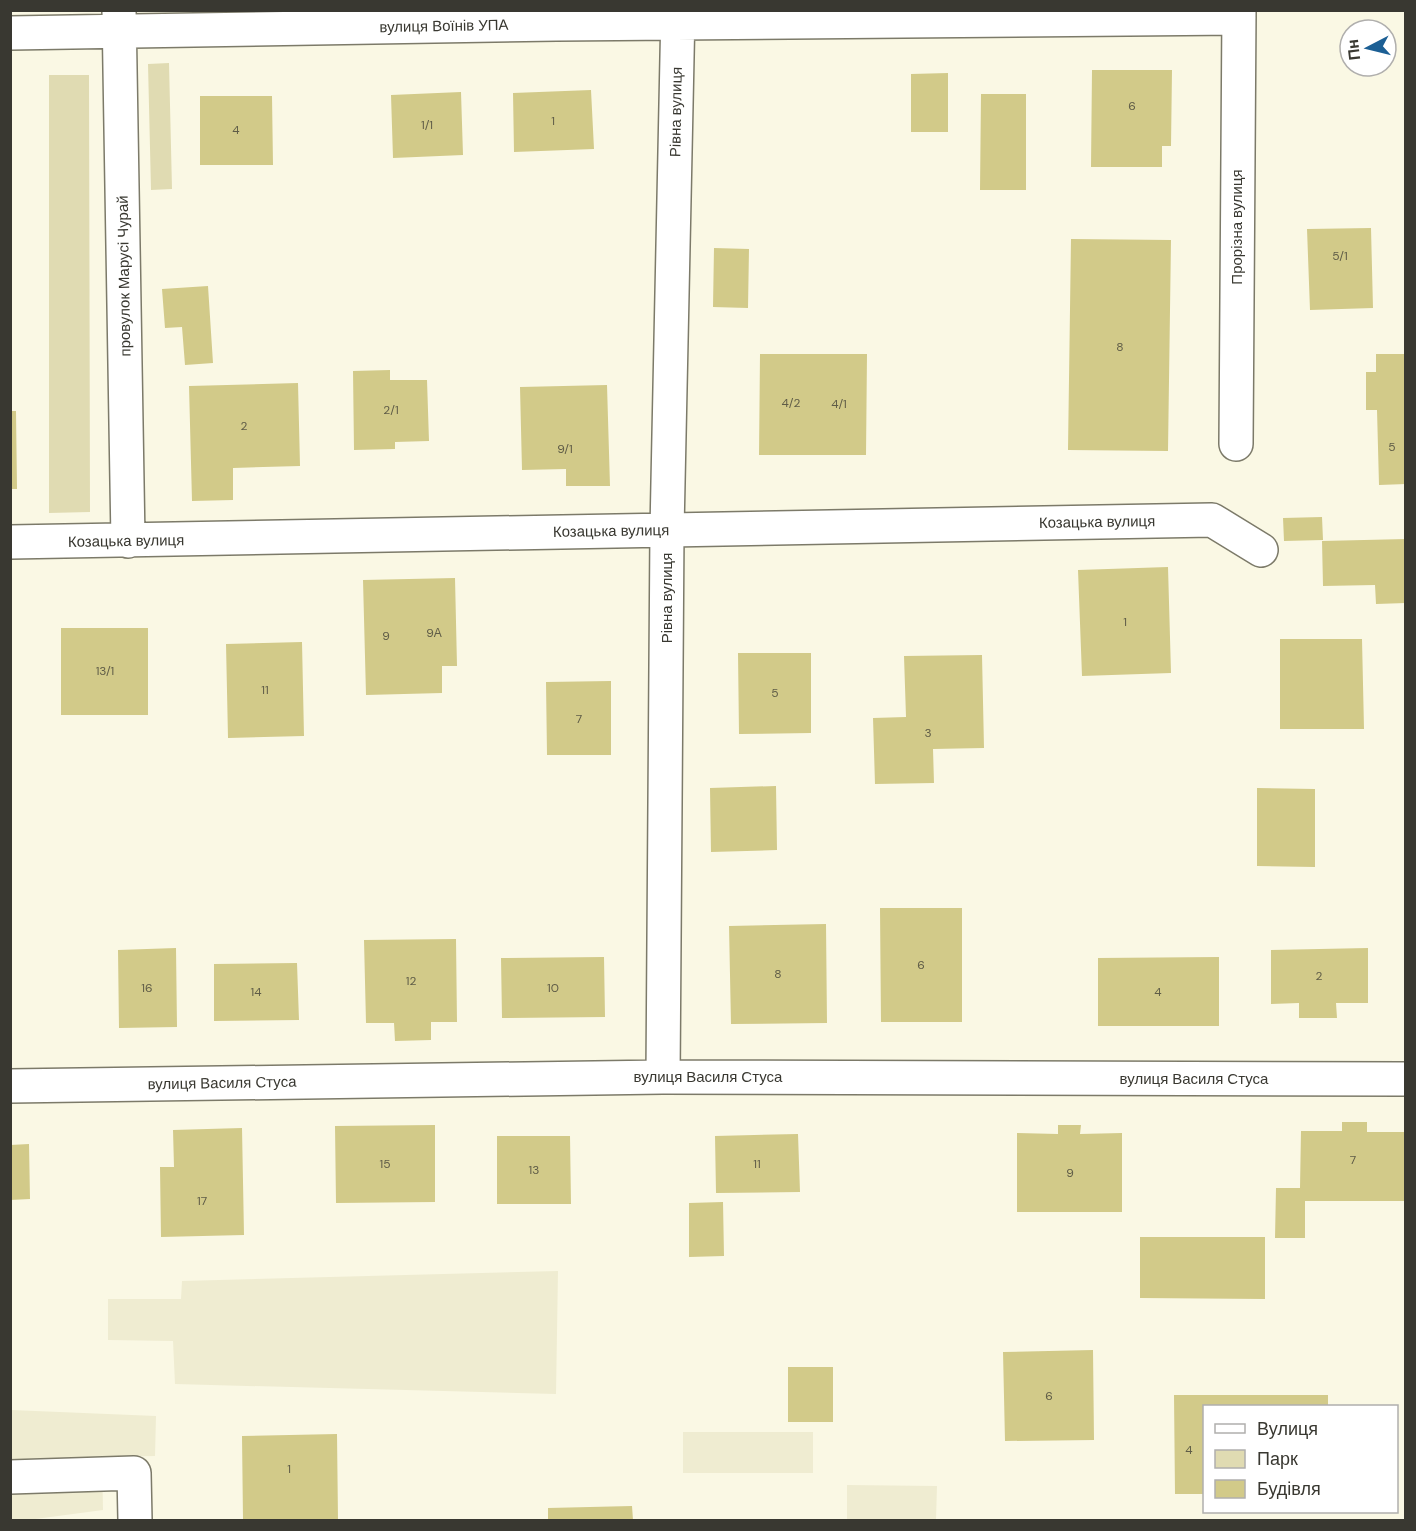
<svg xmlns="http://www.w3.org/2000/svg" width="1416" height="1531" font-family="'DM Sans',sans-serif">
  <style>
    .built { fill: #efecd1 }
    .green { fill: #e0dbb2 }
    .building { fill: #d2ca89 }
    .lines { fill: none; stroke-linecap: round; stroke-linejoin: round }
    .minor-casing { stroke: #7c7a69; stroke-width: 36 }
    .minor { stroke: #fff; stroke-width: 33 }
    .labels { text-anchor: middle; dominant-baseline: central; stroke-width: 4.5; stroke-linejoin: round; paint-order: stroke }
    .number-label { font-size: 12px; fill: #5f5c47 }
    .street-label { font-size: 15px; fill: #393831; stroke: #fff }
  </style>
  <rect width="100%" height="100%" fill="#faf8e4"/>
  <!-- built -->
  <path class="built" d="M 558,1271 L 556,1394 L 175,1384 L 173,1341 L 108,1340 L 108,1299 L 181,1299 L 182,1281 Z
    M 11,1410 L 156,1416 L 155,1456 L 102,1457 L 103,1510 L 28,1520 L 11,1520 Z
    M 683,1432 L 813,1432 L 813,1473 L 683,1473 Z
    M 847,1485 L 937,1486 L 936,1520 L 847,1520 Z"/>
  <!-- green -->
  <path class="green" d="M 169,63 L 172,189 L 151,190 L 148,64 Z
    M 49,75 L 89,75 L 90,512 L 49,513 Z"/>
  <!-- building -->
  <path class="building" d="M 1092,70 L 1172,70 L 1171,146 L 1162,146 L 1162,167 L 1091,167 Z
    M 948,73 L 948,132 L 911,132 L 911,74 Z
    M 591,90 L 594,149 L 514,152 L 513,93 Z
    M 461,92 L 463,155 L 393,158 L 391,95 Z
    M 981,94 L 1026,94 L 1026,190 L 980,190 Z
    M 200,96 L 272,96 L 273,165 L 200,165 Z
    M 1371,228 L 1373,308 L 1310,310 L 1307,229 Z
    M 1071,239 L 1171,240 L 1168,451 L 1068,450 Z
    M 714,248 L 749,249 L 748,308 L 713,307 Z
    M 208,286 L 213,363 L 185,365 L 182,327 L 165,328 L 162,289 Z
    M 760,354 L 867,354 L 866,455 L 759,455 Z
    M 1376,354 L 1406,354 L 1406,484 L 1379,485 L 1377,410 L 1366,410 L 1366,372 L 1376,372 Z
    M 390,370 L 390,380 L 427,380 L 429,441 L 395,442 L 395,449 L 354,450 L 353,371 Z
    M 298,383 L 300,466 L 233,468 L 233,500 L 192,501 L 189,386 Z
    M 607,385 L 610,486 L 566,486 L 566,469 L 522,470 L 520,387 Z
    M 10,411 L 16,411 L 17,489 L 10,489 Z
    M 1322,517 L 1323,540 L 1284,541 L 1283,518 Z
    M 1406,539 L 1406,603 L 1376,604 L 1375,585 L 1323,586 L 1322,541 Z
    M 1168,567 L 1171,673 L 1082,676 L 1078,570 Z
    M 455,578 L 457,666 L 442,666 L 442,693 L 366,695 L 363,580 Z
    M 61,628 L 148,628 L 148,715 L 61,715 Z
    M 1280,639 L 1362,639 L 1364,729 L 1280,729 Z
    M 302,642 L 304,736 L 228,738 L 226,644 Z
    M 738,653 L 811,653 L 811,733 L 739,734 Z
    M 982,655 L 984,748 L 933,749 L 934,783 L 875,784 L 873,718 L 906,717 L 904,656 Z
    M 611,681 L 611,755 L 547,755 L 546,682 Z
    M 776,786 L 777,850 L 711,852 L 710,788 Z
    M 1257,788 L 1315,789 L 1315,867 L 1257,866 Z
    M 880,908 L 962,908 L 962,1022 L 881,1022 Z
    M 826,924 L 827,1023 L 731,1024 L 729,926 Z
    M 456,939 L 457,1022 L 431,1022 L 431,1040 L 395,1041 L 394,1023 L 366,1023 L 364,940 Z
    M 176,948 L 177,1027 L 119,1028 L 118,950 Z
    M 1368,948 L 1368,1003 L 1336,1003 L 1337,1018 L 1299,1018 L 1299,1003 L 1271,1004 L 1271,950 Z
    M 604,957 L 605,1017 L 502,1018 L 501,958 Z
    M 1219,957 L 1219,1026 L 1098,1026 L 1098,958 Z
    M 297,963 L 299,1020 L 214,1021 L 214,964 Z
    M 1342,1122 L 1367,1122 L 1367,1132 L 1406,1132 L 1406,1201 L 1305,1201 L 1305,1238 L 1275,1238 L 1276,1188 L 1300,1188 L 1301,1131 L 1342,1131 Z
    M 435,1125 L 435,1202 L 336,1203 L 335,1126 Z
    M 1058,1125 L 1081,1125 L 1080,1134 L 1122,1133 L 1122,1212 L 1017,1212 L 1017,1133 L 1058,1134 Z
    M 242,1128 L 244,1235 L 161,1237 L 160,1167 L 174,1167 L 173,1130 Z
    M 798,1134 L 800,1192 L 716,1193 L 715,1136 Z
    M 497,1136 L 570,1136 L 571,1204 L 497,1204 Z
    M 29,1144 L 30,1199 L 10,1200 L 10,1145 Z
    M 723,1202 L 724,1256 L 689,1257 L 689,1203 Z
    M 1140,1237 L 1265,1237 L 1265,1299 L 1140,1298 Z
    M 1093,1350 L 1094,1440 L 1005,1441 L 1003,1352 Z
    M 788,1367 L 833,1367 L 833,1422 L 788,1422 Z
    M 1174,1395 L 1328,1395 L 1328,1406 L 1204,1406 L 1204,1494 L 1175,1494 Z
    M 337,1434 L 338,1520 L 243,1520 L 242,1436 Z
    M 632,1506 L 633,1520 L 548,1520 L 548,1508 Z"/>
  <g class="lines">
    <defs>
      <path id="minor" d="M 119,10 L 128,541
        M 10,33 L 557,24 L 1239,18
        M 1236,444 L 1239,10
        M 10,542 L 1212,520 L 1261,550
        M 663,1077 L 667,530 L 678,10
        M 10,1086 L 663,1077 L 1406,1079
        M 10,1477 L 134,1473 L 135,1520"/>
    </defs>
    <!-- minor casing -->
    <use href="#minor" class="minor-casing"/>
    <!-- minor -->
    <use href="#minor" class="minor"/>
  </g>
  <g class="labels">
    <!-- number labels -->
    <g class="number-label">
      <text x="1132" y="106">6</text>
      <text x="553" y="121">1</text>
      <text x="427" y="125">1/1</text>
      <text x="236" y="130">4</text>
      <text x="1340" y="256">5/1</text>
      <text x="1120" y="347">8</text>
      <text x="791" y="403">4/2</text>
      <text x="839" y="404">4/1</text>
      <text x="391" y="410">2/1</text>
      <text x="244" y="426">2</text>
      <text x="1392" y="447">5</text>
      <text x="565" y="449">9/1</text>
      <text x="1125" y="622">1</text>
      <text x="434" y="633">9А</text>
      <text x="386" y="636">9</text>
      <text x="105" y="671">13/1</text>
      <text x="265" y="690">11</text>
      <text x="775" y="693">5</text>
      <text x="579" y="719">7</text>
      <text x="928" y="733">3</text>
      <text x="921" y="965">6</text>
      <text x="778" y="974">8</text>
      <text x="1319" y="976">2</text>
      <text x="411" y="981">12</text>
      <text x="147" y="988">16</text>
      <text x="553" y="988">10</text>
      <text x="256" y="992">14</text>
      <text x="1158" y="992">4</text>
      <text x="1353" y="1160">7</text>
      <text x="385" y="1164">15</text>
      <text x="757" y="1164">11</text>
      <text x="534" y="1170">13</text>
      <text x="1070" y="1173">9</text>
      <text x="202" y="1201">17</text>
      <text x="1049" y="1396">6</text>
      <text x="1189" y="1450">4</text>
      <text x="289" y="1469">1</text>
    </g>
    <!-- street labels -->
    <g class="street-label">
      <text transform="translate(444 26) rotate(-1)">вулиця Воїнів УПА</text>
      <text transform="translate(676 112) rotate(-89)">Рівна вулиця</text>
      <text transform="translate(1237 227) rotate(-90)">Прорізна вулиця</text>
      <text transform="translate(124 276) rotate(-91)">провулок Марусі Чурай</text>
      <text transform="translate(1097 522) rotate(-1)">Козацька вулиця</text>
      <text transform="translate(611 531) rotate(-1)">Козацька вулиця</text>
      <text transform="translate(126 541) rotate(-1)">Козацька вулиця</text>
      <text transform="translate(667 598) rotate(-90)">Рівна вулиця</text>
      <text x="708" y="1077">вулиця Василя Стуса</text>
      <text x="1194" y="1079">вулиця Василя Стуса</text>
      <text transform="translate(222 1083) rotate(-1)">вулиця Василя Стуса</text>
    </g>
  </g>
  <!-- border -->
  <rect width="1416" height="1531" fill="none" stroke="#393831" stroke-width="24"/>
  <!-- legend -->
  <rect x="1203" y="1405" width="195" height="108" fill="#ffffff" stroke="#b0afad" stroke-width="1.5"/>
  <rect x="1215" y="1424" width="30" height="9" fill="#ffffff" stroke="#b0afad" stroke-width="1.5"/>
  <text x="1257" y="1435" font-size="18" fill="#393831">Вулиця</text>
  <rect x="1215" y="1450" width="30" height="18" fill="#e0dbb2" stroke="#b0afad" stroke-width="1.5"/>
  <text x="1257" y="1465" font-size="18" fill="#393831">Парк</text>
  <rect x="1215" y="1480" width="30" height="18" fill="#d2ca89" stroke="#b0afad" stroke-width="1.5"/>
  <text x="1257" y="1495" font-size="18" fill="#393831">Будівля</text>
  <!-- north arrow -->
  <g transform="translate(1368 48) rotate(263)"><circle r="28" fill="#ffffff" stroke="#b0afad" stroke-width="1.5"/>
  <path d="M0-4.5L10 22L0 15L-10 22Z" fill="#1c5f94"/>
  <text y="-9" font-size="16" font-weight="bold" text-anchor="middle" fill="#393831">Пн</text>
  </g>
</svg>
